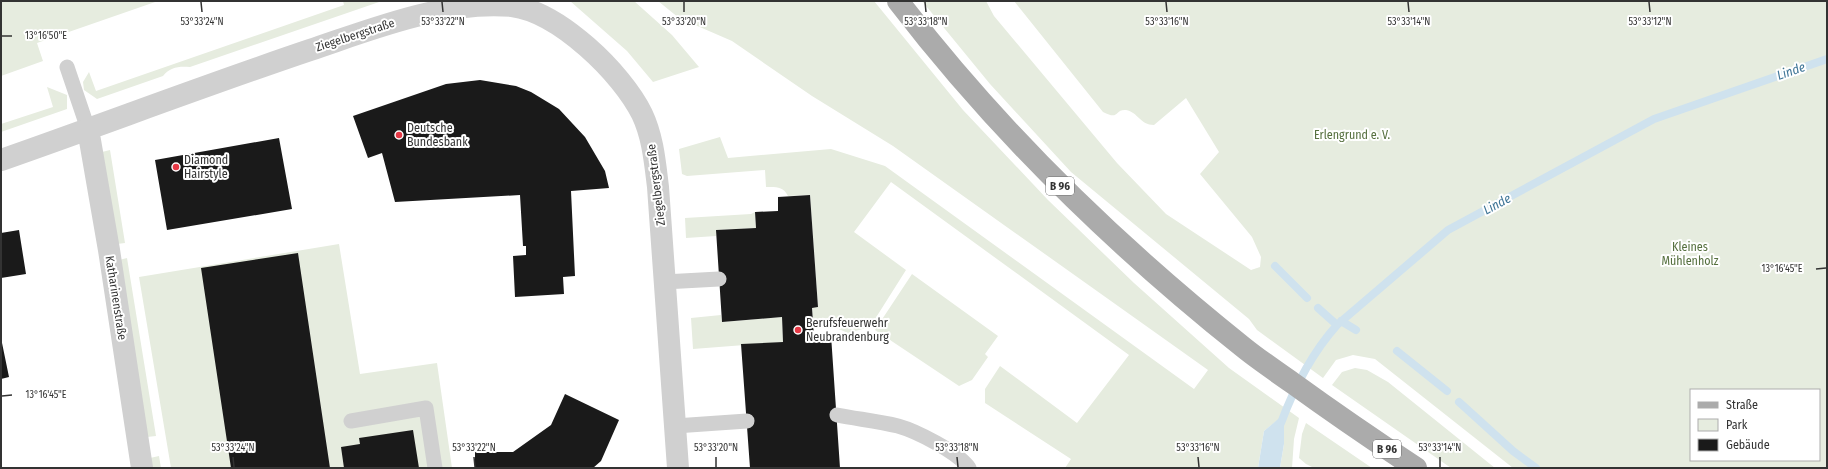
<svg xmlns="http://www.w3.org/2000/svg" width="1828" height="469" font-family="'Fira Sans Condensed',sans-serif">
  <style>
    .green { fill: #e6ecdf; fill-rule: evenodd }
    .water { fill: #cfe2ee }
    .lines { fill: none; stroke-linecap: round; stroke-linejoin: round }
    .stream { stroke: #cfe2ee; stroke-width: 8 }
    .building { fill: #1a1a1a }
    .service { stroke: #d0d0d0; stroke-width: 15 }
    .minor { stroke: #d0d0d0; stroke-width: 22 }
    .primary { stroke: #ababab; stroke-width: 22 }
    .ticks { fill: none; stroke: #333; stroke-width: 1.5 }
    .poi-dot { fill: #e63946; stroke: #fff; stroke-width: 1.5 }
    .labels { text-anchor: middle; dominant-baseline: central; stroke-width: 4; stroke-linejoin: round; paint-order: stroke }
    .shield { fill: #fff; stroke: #707070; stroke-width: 1 }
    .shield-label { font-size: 11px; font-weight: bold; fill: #333 }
    .street-label { font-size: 12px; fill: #333; stroke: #fff }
    .poi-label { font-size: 12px; fill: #333; stroke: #fff; text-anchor: start }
    .park-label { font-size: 12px; fill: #56703f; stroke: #fff }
    .water-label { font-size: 13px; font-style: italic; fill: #3f7597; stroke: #fff }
    .ticks-label { font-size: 10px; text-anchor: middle; fill: #333; stroke: #fff; stroke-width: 4; stroke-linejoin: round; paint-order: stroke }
  </style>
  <rect width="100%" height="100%" fill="#fff"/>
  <!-- green -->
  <path class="green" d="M 1,1 L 158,1 L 37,43 L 43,61 L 1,76 Z
    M 343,1 L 382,1 L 190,67 C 179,66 170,67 163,76 L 97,99 L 84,90 L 83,82 L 89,72 L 96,91 L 344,5 Z
    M 570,1 L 634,1 L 672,35 L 699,67 L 653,82 L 627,51 Z
    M 658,1 L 874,1 L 963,110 L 1048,200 L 1134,283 L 1229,368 L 1299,418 L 1294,439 L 1292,468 L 1280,468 L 1284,444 L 1284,415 L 1264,431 L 1258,468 L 1065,468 L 1071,459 L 985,403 L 985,389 L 1000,366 L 1077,423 L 1129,355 L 891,182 L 854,232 L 906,270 L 870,327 L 848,333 L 827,324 L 813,325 L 812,308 L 818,307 L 810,195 L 788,196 C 783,186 776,187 766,187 L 765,170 L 687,176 L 682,174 L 679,149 L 720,137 L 728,158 L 831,149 L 885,166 L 1194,389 L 1208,370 L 893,146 L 812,96 L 732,41 L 679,18 Z
    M 922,1 L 986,1 L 994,16 L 1117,163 L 1166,214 L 1251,270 L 1260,267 L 1261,257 L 1252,237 L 1200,174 L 1219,152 L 1186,98 L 1154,125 C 1140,125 1138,112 1126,110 C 1114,109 1120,121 1103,112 L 1014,1 L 1827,1 L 1827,468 L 1513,468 L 1375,359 L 1353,355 L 1336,360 L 1323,378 L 1257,330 L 1249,319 L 1071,172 L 990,84 ZM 1691,390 L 1819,390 L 1819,460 L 1691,460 Z
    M 47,87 L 67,95 L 67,109 L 1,132 L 1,124 L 53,107 Z
    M 110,150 L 125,243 L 117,244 L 102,152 Z
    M 755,212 L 756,228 L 716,230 L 716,236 L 686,238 L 685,218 L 751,214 Z
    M 339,244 L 360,374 L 437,363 L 452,468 L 171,468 L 139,277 Z
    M 127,258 L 156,436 L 147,437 L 119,260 Z
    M 912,274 L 998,336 L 985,354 L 988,357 L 972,380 L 959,386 L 875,330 Z
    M 721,315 L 722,322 L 782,317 L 783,342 L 693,349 L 691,318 Z
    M 1355,368 L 1367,370 L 1388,382 L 1495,468 L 1451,468 L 1332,385 L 1342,372 Z
    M 1306,423 L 1372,468 L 1314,468 L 1306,464 L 1299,458 L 1302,434 Z
    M 159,456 L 161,468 L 152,468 L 150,458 Z"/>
  <!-- water -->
  <path class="water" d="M 1284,414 L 1284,444 L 1280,468 L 1258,468 L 1264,431 Z"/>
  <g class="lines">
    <!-- stream -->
    <path class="stream" d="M 1275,266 L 1307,298
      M 1318,308 L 1337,325
      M 1341,321 L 1356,330
      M 1397,351 L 1447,391
      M 1459,402 L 1513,451 L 1536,468
      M 1281,423 C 1294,388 1312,353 1337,325 L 1448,230 L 1654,119 L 1827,59"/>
  </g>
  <!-- building -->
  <path class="building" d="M 480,80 L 516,86 L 531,92 L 559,109 L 585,137 L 605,171 L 609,188 L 571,191 L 575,276 L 563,277 L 564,294 L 515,297 L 513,256 L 526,255 L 526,246 L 523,246 L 520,195 L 395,202 L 382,153 L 368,158 L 353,116 L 446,84 Z
    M 279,138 L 292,209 L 167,230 L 155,160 Z
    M 810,195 L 818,307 L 812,308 L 814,336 L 831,335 L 840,468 L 750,468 L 741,344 L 783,342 L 782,317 L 722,322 L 716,230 L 756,228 L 755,212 L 778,211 L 778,197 Z
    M 19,230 L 26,274 L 1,278 L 1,233 Z
    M 298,253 L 330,468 L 231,468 L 201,268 Z
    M 1,338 L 9,377 L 1,379 Z
    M 565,394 L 619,420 L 601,461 L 593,468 L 475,468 L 475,452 L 513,452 L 551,425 Z
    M 413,430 L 419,468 L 344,468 L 341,447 L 360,444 L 359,438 Z"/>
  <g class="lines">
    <!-- service -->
    <path class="service" d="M 67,67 L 88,129
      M 664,282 L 719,279
      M 837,415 C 857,419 878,421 898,426 C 916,431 958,452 969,468
      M 351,421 L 426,408 L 435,468
      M 675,426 L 747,421"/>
    <!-- minor -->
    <path class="minor" d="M 88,129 L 109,250 L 142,468
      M 1,160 C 104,124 206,85 310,50 C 373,29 444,0 512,6 C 559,12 622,73 642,114 C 653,137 655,163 658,187 L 678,468"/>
    <!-- primary -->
    <path class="primary" d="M 898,1 C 997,130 1115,245 1243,347 C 1259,360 1277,372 1294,384 C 1334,413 1375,441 1416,468"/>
  </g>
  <!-- ticks -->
  <path class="ticks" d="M 201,2 L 202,12M 442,2 L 443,12M 684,2 L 684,12M 925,2 L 926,12M 1166,2 L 1167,12M 1408,2 L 1409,12M 1649,2 L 1650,12M 2,36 L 12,36M 1816,269 L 1826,268M 2,396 L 12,395M 233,457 L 234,467M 474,457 L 475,467M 716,457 L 716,467M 957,457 L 958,467M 1198,457 L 1199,467M 1440,457 L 1440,467"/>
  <!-- markers -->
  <g class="poi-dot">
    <circle cx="399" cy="135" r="4"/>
    <circle cx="176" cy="167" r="4"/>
    <circle cx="798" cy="330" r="4"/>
  </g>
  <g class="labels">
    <!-- shield labels -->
    <g class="shield">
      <rect x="1046" y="177" width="28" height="18" rx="3"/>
      <rect x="1373" y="440" width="28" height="18" rx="3"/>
    </g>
    <g class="shield-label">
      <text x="1060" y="186">B 96</text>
      <text x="1387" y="449">B 96</text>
    </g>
    <!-- street labels -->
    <g class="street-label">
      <text transform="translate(355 35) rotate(-18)">Ziegelbergstraße</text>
      <text transform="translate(656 185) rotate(-97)">Ziegelbergstraße</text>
      <text transform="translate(116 298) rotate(81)">Katharinenstraße</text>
    </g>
    <!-- poi labels -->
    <g class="poi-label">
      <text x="407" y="128">Deutsche<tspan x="407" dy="14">Bundesbank</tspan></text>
      <text x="184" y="160">Diamond<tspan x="184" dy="14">Hairstyle</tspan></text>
      <text x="806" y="323">Berufsfeuerwehr<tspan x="806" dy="14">Neubrandenburg</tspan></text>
    </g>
    <!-- park labels -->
    <g class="park-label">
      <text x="1352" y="135">Erlengrund e. V.</text>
      <text x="1690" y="247">Kleines<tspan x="1690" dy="14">Mühlenholz</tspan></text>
    </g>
    <!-- water labels -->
    <g class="water-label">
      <text transform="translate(1791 71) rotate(-19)">Linde</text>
      <text transform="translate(1497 204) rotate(-28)">Linde</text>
    </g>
  </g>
  <g class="ticks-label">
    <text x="202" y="25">53°33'24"N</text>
    <text x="443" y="25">53°33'22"N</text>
    <text x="684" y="25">53°33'20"N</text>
    <text x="926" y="25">53°33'18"N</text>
    <text x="1167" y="25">53°33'16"N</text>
    <text x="1409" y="25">53°33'14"N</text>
    <text x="1650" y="25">53°33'12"N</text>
    <text x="46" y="39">13°16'50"E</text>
    <text x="1782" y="272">13°16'45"E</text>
    <text x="46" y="398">13°16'45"E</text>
    <text x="233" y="451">53°33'24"N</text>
    <text x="474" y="451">53°33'22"N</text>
    <text x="716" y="451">53°33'20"N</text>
    <text x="957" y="451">53°33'18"N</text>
    <text x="1198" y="451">53°33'16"N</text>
    <text x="1440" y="451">53°33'14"N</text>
  </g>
  <!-- border -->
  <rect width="1828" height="469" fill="none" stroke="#333333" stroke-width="4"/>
  <!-- legend -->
  <rect x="1690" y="389" width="130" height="72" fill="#ffffff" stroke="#adadad"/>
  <rect x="1698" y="402" width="20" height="6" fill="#ababab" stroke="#adadad"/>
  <text x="1726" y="409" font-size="12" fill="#333333">Straße</text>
  <rect x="1698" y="419" width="20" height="12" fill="#e6ecdf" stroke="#adadad"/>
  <text x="1726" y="429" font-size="12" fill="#333333">Park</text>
  <rect x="1698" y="439" width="20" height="12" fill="#1a1a1a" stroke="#adadad"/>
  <text x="1726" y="449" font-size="12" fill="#333333">Gebäude</text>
</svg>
